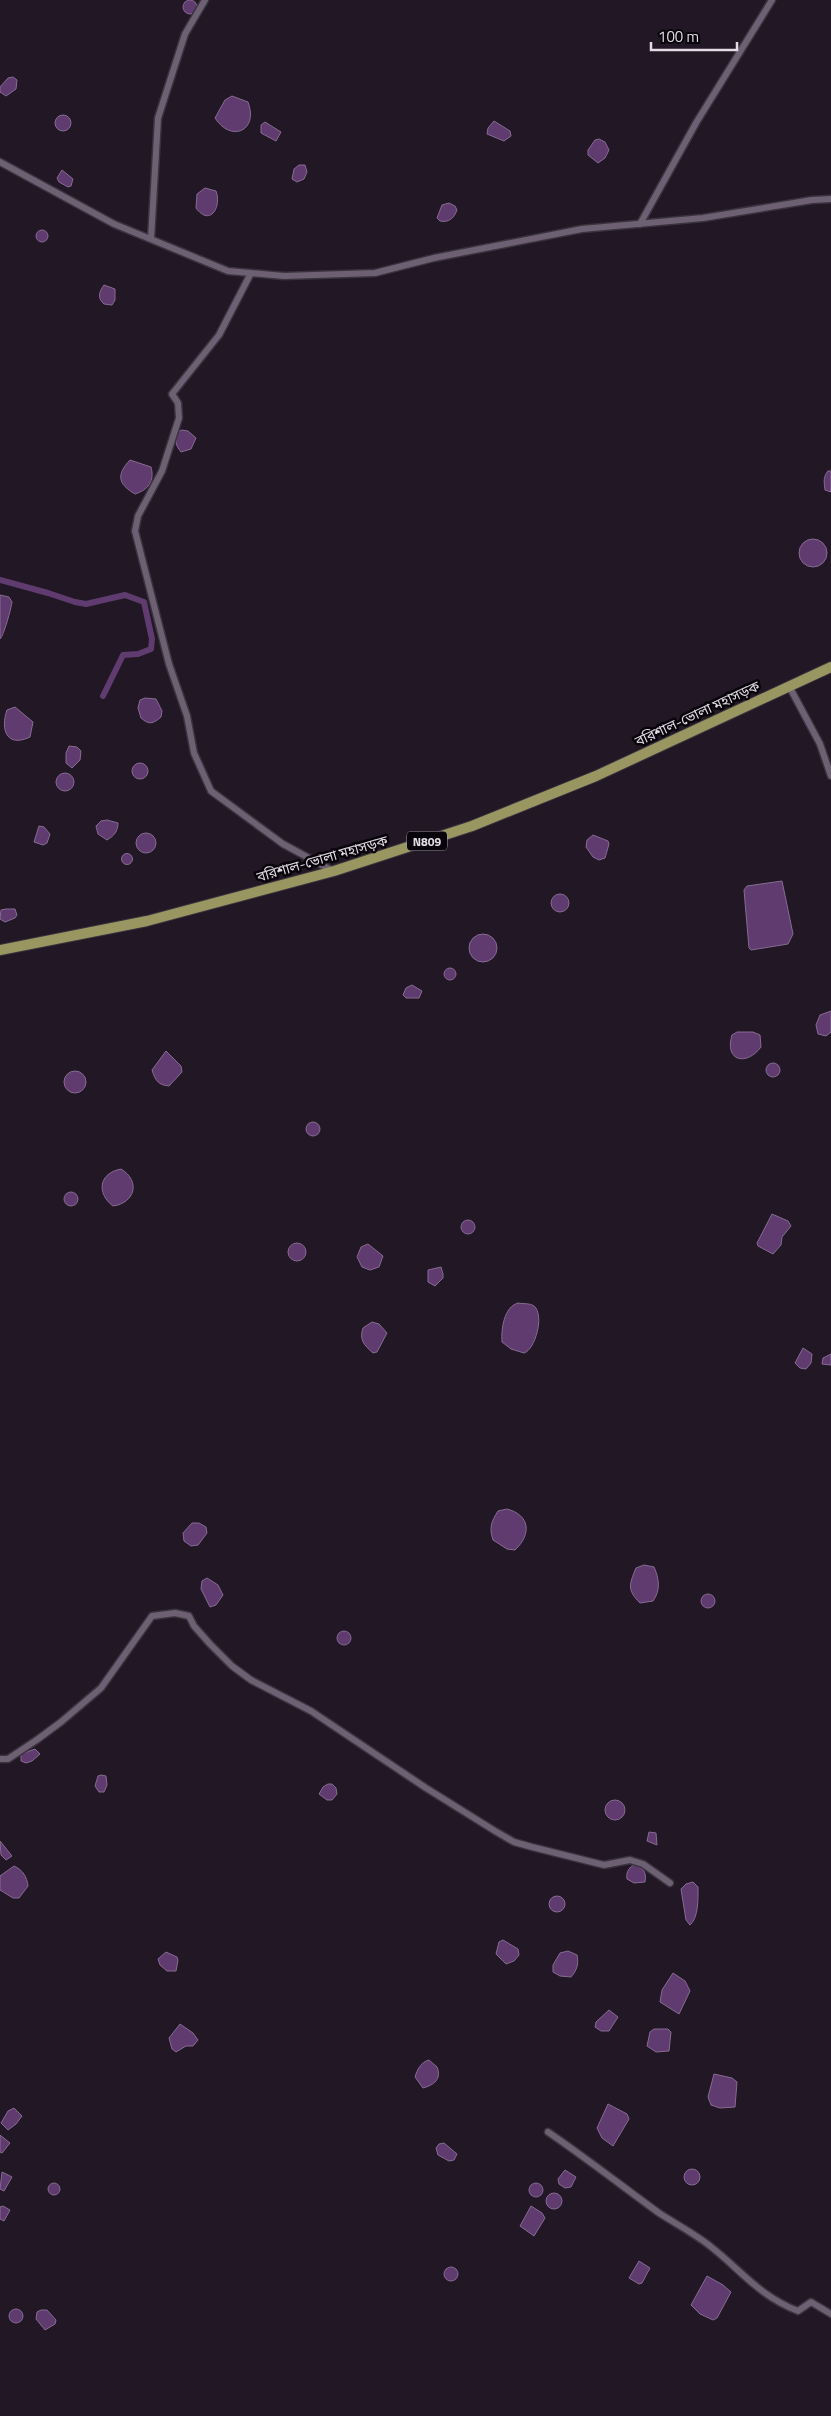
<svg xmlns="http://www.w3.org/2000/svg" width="831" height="2416" font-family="'Titillium Web','Noto Sans Bengali',sans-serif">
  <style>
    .water { fill: #603b6f; stroke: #876b93 }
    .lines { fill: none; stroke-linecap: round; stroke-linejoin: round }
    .canal { stroke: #603b6f; stroke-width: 6 }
    .minor-casing { stroke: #3a333e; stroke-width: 9 }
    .trunk-casing { stroke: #3a333e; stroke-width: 12 }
    .minor { stroke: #6c6072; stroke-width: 6 }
    .trunk { stroke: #999662; stroke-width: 10 }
    .labels { text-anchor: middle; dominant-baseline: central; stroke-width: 5; stroke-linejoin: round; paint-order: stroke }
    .shield { fill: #08050a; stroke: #a19ba4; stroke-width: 1 }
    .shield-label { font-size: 12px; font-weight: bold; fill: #e2dbe6 }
    .street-label { font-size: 14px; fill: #e2dbe6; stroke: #08050a }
  </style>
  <rect width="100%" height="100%" fill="#211725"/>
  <!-- water -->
  <path class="water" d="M183 7a7 7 0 1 1 14 0a7 7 0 1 1-14 0Z
    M 13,77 L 17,80 L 16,89 L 6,96 L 0,92 L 0,87 L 8,78 Z
    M 232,96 L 248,102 C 259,131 231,143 215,118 L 225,100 Z
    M55 123a8 8 0 1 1 16 0a8 8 0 1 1-16 0Z
    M 494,121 L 510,131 L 511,136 L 504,141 L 487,134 L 488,128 Z
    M 265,122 L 281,132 L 276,141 L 261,133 L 261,125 Z
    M 599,139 L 605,142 L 609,150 L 605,158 L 598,163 L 588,155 L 588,150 L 595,140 Z
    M 299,165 L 305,165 L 307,172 L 304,179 L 297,182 L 292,179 L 294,169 Z
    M 62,170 L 73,179 L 71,186 L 68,187 L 59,182 L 57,178 Z
    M 205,188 L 216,191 C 222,207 210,227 196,208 L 197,194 Z
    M 449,203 L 455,206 L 457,210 C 454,218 449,223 440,221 L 437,218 L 442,205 Z
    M36 236a6 6 0 1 1 12 0a6 6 0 1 1-12 0Z
    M 104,285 L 115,289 L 115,300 L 112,305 L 104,304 C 97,298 99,292 104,285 Z
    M 182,430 L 188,431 L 196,438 L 191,449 L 181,452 C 176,446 174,440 177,432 Z
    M 130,460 L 151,467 C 155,481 148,490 135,494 C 118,484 116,475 130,460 Z
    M 828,471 L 831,471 L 831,492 L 825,490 C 824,482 823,477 828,471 Z
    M799 553a14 14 0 1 1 28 0a14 14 0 1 1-28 0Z
    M 0,595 L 9,597 L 12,602 C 11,609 4,635 0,639 Z
    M 145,698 L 156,699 L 162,711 L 161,717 C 153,724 149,725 141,718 L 138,708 L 140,700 Z
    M 15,707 L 33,722 L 30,737 C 7,748 0,730 7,710 Z
    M 69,746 L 77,747 L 81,751 L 80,760 L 72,768 L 66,763 L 66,753 Z
    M132 771a8 8 0 1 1 16 0a8 8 0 1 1-16 0Z
    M56 782a9 9 0 1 1 18 0a9 9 0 1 1-18 0Z
    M 107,820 L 118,823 C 118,831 114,836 107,840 L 98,834 L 96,826 L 101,821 Z
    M 39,826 L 44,827 L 50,834 L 47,843 L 43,845 L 34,842 Z
    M136 843a10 10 0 1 1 20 0a10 10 0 1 1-20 0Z
    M 593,835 L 608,841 L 609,844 L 605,858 L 599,860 L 593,857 L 586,847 L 587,840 Z
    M121.5 859a5.5 5.5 0 1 1 11 0a5.5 5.5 0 1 1-11 0Z
    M 782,881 L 793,934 L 788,944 L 751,950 L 749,948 L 744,890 L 747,886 Z
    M551 903a9 9 0 1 1 18 0a9 9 0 1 1-18 0Z
    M 6,909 L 15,909 L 17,915 L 15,918 L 5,922 L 0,919 L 1,910 Z
    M469 948a14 14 0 1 1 28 0a14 14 0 1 1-28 0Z
    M444 974a6 6 0 1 1 12 0a6 6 0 1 1-12 0Z
    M 412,985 L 422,991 L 419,998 L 406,998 L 403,995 L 406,988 Z
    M 831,1011 L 831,1032 L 826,1036 L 818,1034 L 816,1025 L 820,1015 Z
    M 737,1032 L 753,1032 L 760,1035 L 761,1047 C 747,1066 724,1062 732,1035 Z
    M 166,1051 L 181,1066 L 182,1072 L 169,1086 C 158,1085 155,1080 152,1070 Z
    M766 1070a7 7 0 1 1 14 0a7 7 0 1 1-14 0Z
    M64 1082a11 11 0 1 1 22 0a11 11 0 1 1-22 0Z
    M306 1129a7 7 0 1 1 14 0a7 7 0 1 1-14 0Z
    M 121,1169 C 141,1181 135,1203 113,1206 C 96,1193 99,1173 121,1169 Z
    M64 1199a7 7 0 1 1 14 0a7 7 0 1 1-14 0Z
    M 772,1214 L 788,1221 L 791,1226 L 782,1237 L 781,1245 L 773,1254 L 758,1246 L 757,1243 Z
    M461 1227a7 7 0 1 1 14 0a7 7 0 1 1-14 0Z
    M288 1252a9 9 0 1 1 18 0a9 9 0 1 1-18 0Z
    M 368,1244 L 383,1256 L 379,1267 L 370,1270 L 362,1267 L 357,1257 L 361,1247 Z
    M 441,1267 L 443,1274 L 443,1278 L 435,1286 L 428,1282 L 428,1270 Z
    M 518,1303 C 523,1304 530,1303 534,1306 C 545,1315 535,1350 524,1353 L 511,1349 L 502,1342 C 501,1329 504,1307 518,1303 Z
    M 372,1322 L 379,1324 L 387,1333 L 377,1352 L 373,1353 C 364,1345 359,1340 363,1328 Z
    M 803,1348 L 812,1354 L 811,1363 L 806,1369 L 800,1368 L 795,1363 Z
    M 831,1354 L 831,1365 L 822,1364 L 823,1358 Z
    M 507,1509 C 530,1515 532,1534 515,1550 L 507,1549 L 493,1540 C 489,1528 491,1522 498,1511 Z
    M 192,1523 L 199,1523 L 206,1527 L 207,1533 L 198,1545 L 191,1546 L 184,1541 L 183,1533 Z
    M 644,1565 L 654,1567 C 659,1578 661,1590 653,1601 L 640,1603 C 627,1590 629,1585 636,1568 Z
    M 207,1578 L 218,1585 L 223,1595 L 216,1605 L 210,1607 L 201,1589 L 202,1581 Z
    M701 1601a7 7 0 1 1 14 0a7 7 0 1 1-14 0Z
    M337 1638a7 7 0 1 1 14 0a7 7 0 1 1-14 0Z
    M 35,1749 L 40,1754 L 32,1761 L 26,1763 L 21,1761 L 21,1754 Z
    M 101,1775 L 106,1776 L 107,1785 L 104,1792 L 99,1792 L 95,1786 L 98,1776 Z
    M 328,1784 L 332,1784 L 336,1788 L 337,1794 L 332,1800 L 327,1800 L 319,1794 L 323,1787 Z
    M605 1810a10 10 0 1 1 20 0a10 10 0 1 1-20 0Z
    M 649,1832 L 656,1833 L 657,1845 L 647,1841 Z
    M 0,1841 L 12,1856 L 6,1860 L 1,1855 Z
    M 633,1865 C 643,1867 647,1872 645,1882 L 634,1883 L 627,1879 C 626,1873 628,1869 633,1865 Z
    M 14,1866 C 23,1870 27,1877 28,1886 L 19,1898 L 13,1898 L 0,1890 L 0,1876 Z
    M 693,1882 L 698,1887 C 698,1898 699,1917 690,1925 L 686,1920 L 681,1889 L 686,1884 Z
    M549 1904a8 8 0 1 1 16 0a8 8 0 1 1-16 0Z
    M 503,1940 L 518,1949 L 519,1955 L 514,1961 L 506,1964 L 496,1954 L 499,1942 Z
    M 568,1951 L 577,1955 C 579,1964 577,1970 571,1977 L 560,1976 L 553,1972 L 553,1965 L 560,1953 Z
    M 166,1952 L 177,1957 L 178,1960 L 176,1971 L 167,1971 L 160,1965 L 158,1959 Z
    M 673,1973 L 685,1981 L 690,1991 L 679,2014 L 660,2002 L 662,1990 Z
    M 609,2010 L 618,2017 L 609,2031 L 601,2031 L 595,2027 L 596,2022 Z
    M 180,2024 L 193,2033 L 198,2040 L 193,2046 L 186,2046 L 176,2052 L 172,2049 L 169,2038 Z
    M 654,2029 L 668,2029 L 671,2032 L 669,2051 L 656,2052 L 647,2046 L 650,2032 Z
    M 429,2060 L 437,2067 C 442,2079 434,2085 423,2088 L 415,2077 C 417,2070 421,2062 429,2060 Z
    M 714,2074 L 732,2078 L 737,2082 L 735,2107 L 720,2108 L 711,2105 L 708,2097 Z
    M 608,2104 L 627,2114 L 629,2119 L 613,2146 L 602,2138 L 597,2128 Z
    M 14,2108 L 22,2116 L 16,2124 L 8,2130 L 1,2123 L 8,2111 Z
    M 0,2135 L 10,2143 L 2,2153 L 0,2152 Z
    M 444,2143 L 457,2154 L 454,2160 L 449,2161 L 438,2155 L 436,2148 L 439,2144 Z
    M684 2177a8 8 0 1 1 16 0a8 8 0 1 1-16 0Z
    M 565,2170 L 576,2177 L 571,2187 L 565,2188 L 559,2184 L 558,2179 Z
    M 2,2172 L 12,2177 L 4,2191 L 0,2189 Z
    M48 2189a6 6 0 1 1 12 0a6 6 0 1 1-12 0Z
    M529 2190a7 7 0 1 1 14 0a7 7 0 1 1-14 0Z
    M546 2201a8 8 0 1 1 16 0a8 8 0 1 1-16 0Z
    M 3,2206 L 10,2210 L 4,2221 L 0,2219 L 0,2207 Z
    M 531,2206 L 542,2213 L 545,2218 L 534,2236 L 520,2226 Z
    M 639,2261 L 650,2268 L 642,2283 L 639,2284 L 629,2278 Z
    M444 2274a7 7 0 1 1 14 0a7 7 0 1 1-14 0Z
    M 707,2276 L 723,2285 L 731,2292 L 717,2318 L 713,2320 L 700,2314 L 691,2305 Z
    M9 2316a7 7 0 1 1 14 0a7 7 0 1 1-14 0Z
    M 41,2310 L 47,2310 L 56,2320 L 55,2324 L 45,2330 L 36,2319 L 37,2312 Z"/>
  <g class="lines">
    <!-- canal -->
    <path class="canal" d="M 0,580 L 48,593 L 75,602 L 86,604 L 125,595 L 144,602 L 152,639 L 151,649 L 138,654 L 123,655 L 103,696"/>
    <defs>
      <path id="minor" d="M 0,162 L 114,224 L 228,271 L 284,276 L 375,273 L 434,258 L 582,229 L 703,218 L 812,200 L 831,199
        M 640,224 L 696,123 L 772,0
        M 151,239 L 158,118 L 185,34 L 205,0
        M 251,273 L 219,335 L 172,394 L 178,403 L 179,418 L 162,471 L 138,516 L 135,531 L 169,664 L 187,716 L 194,753 L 211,791 L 283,844 L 333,871
        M 789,686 L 820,744 L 831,776
        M 0,1759 L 8,1759 L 38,1739 L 61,1722 L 101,1688 L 152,1616 L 175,1613 L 189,1616 L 194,1626 L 210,1644 L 232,1666 L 251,1680 L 311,1711 L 426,1788 L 495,1831 L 514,1842 L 532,1847 L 604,1865 L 630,1860 L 643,1864 L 670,1883
        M 548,2132 C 586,2158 622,2186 659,2213 C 676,2224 695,2234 710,2246 C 742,2271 759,2296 798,2311 L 811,2302 L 831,2314"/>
      <path id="trunk" d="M 0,950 L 147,921 L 334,871 L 472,826 L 596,776 L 831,667"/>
    </defs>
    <!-- minor casing -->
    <use href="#minor" class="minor-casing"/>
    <!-- trunk casing -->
    <use href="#trunk" class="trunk-casing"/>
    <!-- minor -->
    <use href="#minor" class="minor"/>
    <!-- trunk -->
    <use href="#trunk" class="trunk"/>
  </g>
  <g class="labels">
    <!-- shield labels -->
    <rect class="shield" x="407" y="831.5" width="40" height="19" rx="4"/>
    <g class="shield-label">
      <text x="427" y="841">N809</text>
    </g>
    <!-- street labels -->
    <g class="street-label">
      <text transform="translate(697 713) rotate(-25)">বরিশাল-ভোলা মহাসড়ক</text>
      <text transform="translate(322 858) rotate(-16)">বরিশাল-ভোলা মহাসড়ক</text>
    </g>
  </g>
  <!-- scale -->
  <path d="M651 42v8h86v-8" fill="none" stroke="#e2dbe6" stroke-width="2.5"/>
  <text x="658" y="42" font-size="15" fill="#e2dbe6" stroke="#08050a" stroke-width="4" paint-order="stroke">100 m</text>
</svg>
